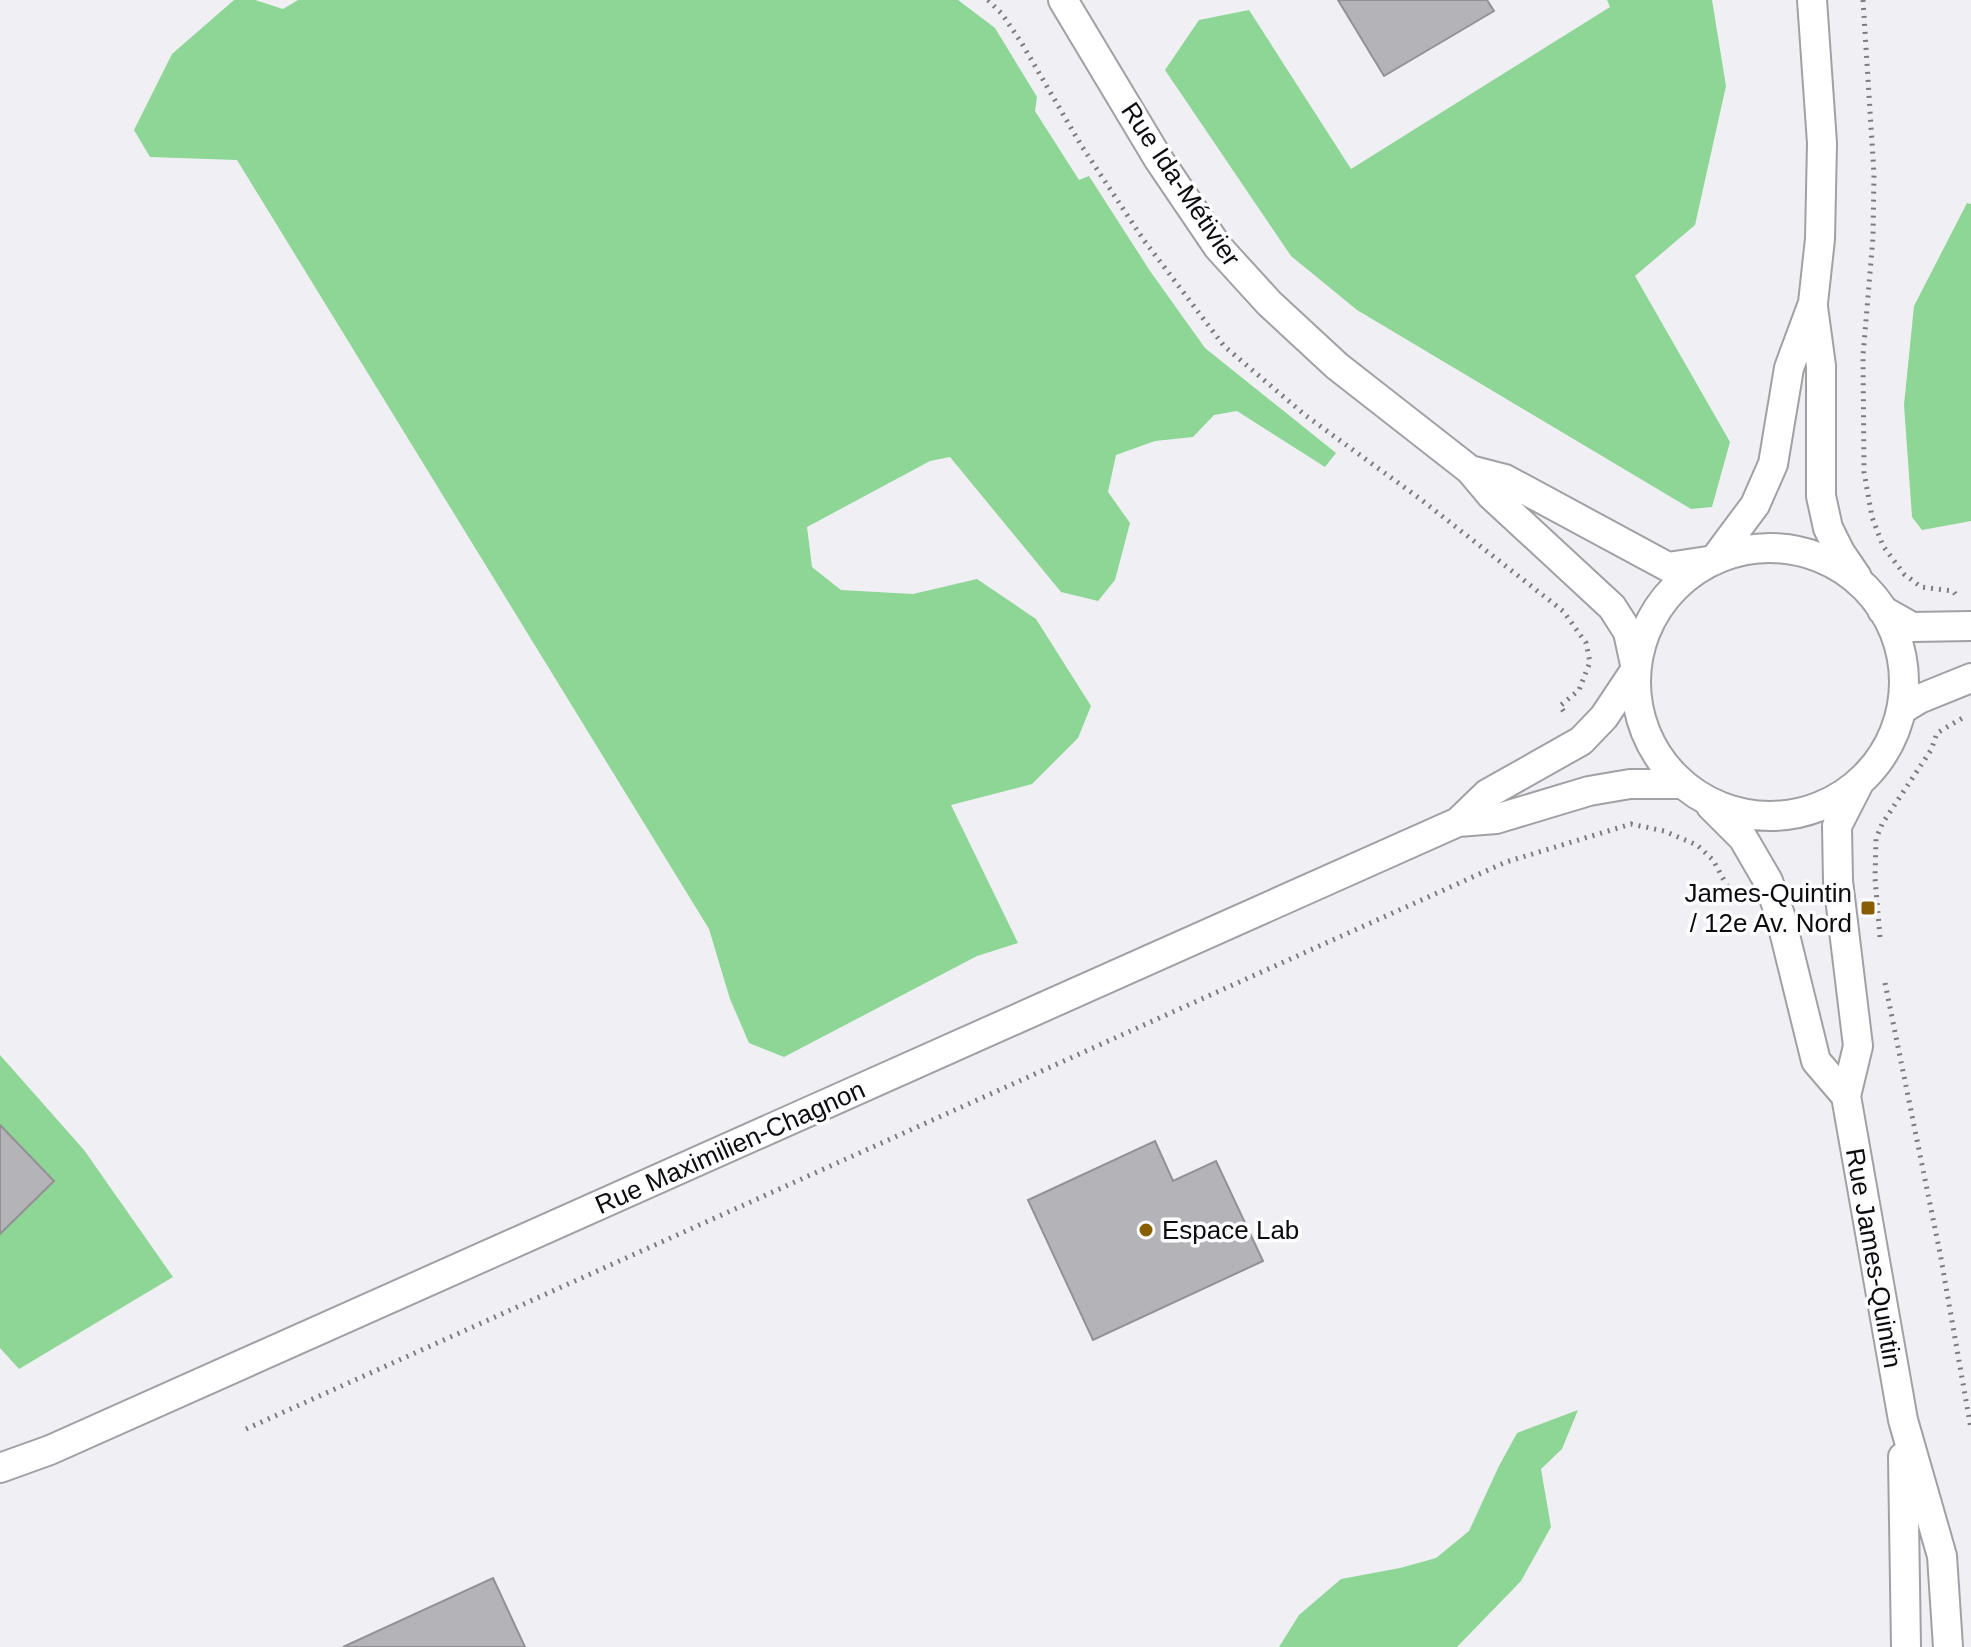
<svg xmlns="http://www.w3.org/2000/svg" width="1971" height="1647" font-family="Arial,sans-serif">
  <style>
    .green { fill: #8dd696 }
    .building { fill: #b4b3b7; stroke: #929195; stroke-width: 2 }
    .lines { fill: none; stroke-linecap: round; stroke-linejoin: round }
    .minor-casing { stroke: #a1a0a4; stroke-width: 32 }
    .path { stroke: #7c7c7e; stroke-width: 5; stroke-dasharray: 2 6; stroke-linecap: butt }
    .minor { stroke: #fff; stroke-width: 28 }
    .poi-dot { fill: #895e00; stroke: #fdfdff; stroke-width: 3 }
    .labels { text-anchor: middle; dominant-baseline: central; stroke-width: 7; stroke-linejoin: round; paint-order: stroke }
    .street-label { font-size: 26px; fill: #0c0c0d; stroke: #fdfdff }
    .poi-label { font-size: 26px; fill: #0c0c0d; stroke: #fdfdff; text-anchor: end }
  </style>
  <rect width="100%" height="100%" fill="#f0eff3"/>
  <!-- green -->
  <path class="green" d="M 234,0 L 255,0 L 283,9 L 298,0 L 958,0 L 995,28 L 1037,97 L 1035,111 L 1079,180 L 1089,176 L 1150,271 L 1205,348 L 1336,453 L 1325,467 L 1237,411 L 1214,415 L 1193,437 L 1155,441 L 1116,455 L 1108,492 L 1130,523 L 1115,580 L 1098,601 L 1061,592 L 950,457 L 930,461 L 807,527 L 812,567 L 841,590 L 913,594 L 977,579 L 1036,619 L 1091,706 L 1078,738 L 1032,784 L 951,805 L 1018,943 L 977,956 L 784,1057 L 749,1043 L 730,999 L 709,929 L 237,160 L 150,157 L 134,130 L 172,54 Z
    M 1607,0 L 1712,0 L 1726,86 L 1695,225 L 1635,276 L 1730,442 L 1712,507 L 1691,509 L 1357,310 L 1291,256 L 1165,70 L 1199,20 L 1249,10 L 1351,169 L 1610,7 Z
    M 1967,203 L 1971,204 L 1971,521 L 1922,530 L 1912,517 L 1904,405 L 1914,306 Z
    M 0,1055 L 84,1150 L 173,1277 L 19,1369 L 0,1348 L 0,1234 L 54,1181 L 0,1125 Z
    M 1578,1410 L 1562,1449 L 1541,1469 L 1551,1527 L 1521,1581 L 1457,1647 L 1279,1647 L 1299,1615 L 1341,1579 L 1400,1568 L 1436,1558 L 1469,1531 L 1499,1466 L 1517,1433 Z"/>
  <!-- building -->
  <path class="building" d="M 1338,0 L 1487,0 L 1494,11 L 1384,76 Z
    M 0,1125 L 54,1181 L 0,1234 Z
    M 1155,1141 L 1173,1181 L 1216,1161 L 1263,1261 L 1093,1340 L 1028,1200 Z
    M 493,1578 L 525,1647 L 343,1647 Z"/>
  <g class="lines">
    <defs>
      <path id="minor" d="M 1063,0 L 1159,160 L 1218,247 L 1269,303 L 1337,366 L 1470,470 L 1491,495 L 1612,607 L 1628,632 L 1636,669
        M 1813,307 L 1821,366 L 1821,496 L 1828,528 L 1840,552 L 1857,577
        M 1470,470 L 1505,479 L 1668,567 L 1714,560 L 1755,505 L 1773,464 L 1789,368 L 1813,303 L 1820,239 L 1822,143 L 1812,0
        M1636 682a134 134 0 1 1 268 0a134 134 0 1 1-268 0Z
        M 1882,610 L 1912,627 L 1971,626
        M 1901,710 L 1919,699 L 1971,678
        M 1859,783 L 1837,826 L 1838,881 L 1858,1046 L 1846,1096 L 1903,1420 L 1942,1556 L 1948,1647
        M 1711,806 L 1743,838 L 1768,881 L 1780,915 L 1816,1061 L 1846,1096
        M 1458,822 L 1487,794 L 1581,741 L 1604,717 L 1636,669
        M 1903,1457 L 1906,1647
        M 0,1468 L 50,1450 L 1458,822 L 1496,819 L 1589,791 L 1630,784 L 1681,784"/>
    </defs>
    <!-- minor casing -->
    <use href="#minor" class="minor-casing"/>
    <!-- path -->
    <path class="path" d="M 988,0 L 1002,14 L 1021,42 L 1081,145 L 1143,239 L 1224,346 L 1305,415 L 1419,498 L 1563,611 L 1586,643 L 1590,662 L 1579,690 L 1560,706 L 1566,715
      M 1863,0 L 1874,174 L 1873,237 L 1863,356 L 1864,472 L 1872,517 L 1883,546 L 1904,574 L 1921,587 L 1953,591 L 1956,595
      M 1880,937 L 1875,878 L 1876,839 L 1882,824 L 1931,750 L 1937,733 L 1964,717
      M 1885,983 L 1940,1253 L 1971,1429
      M 246,1429 L 1506,862 L 1631,824 L 1664,831 L 1697,845 L 1713,860 L 1731,893 L 1740,890"/>
    <!-- minor -->
    <use href="#minor" class="minor"/>
  </g>
  <!-- markers -->
  <g class="poi-dot">
    <rect x="1860" y="900" width="16" height="16" rx="4"/>
    <circle cx="1146" cy="1230" r="8"/>
  </g>
  <g class="labels">
    <!-- street labels -->
    <g class="street-label">
      <text transform="translate(1181 184) rotate(56)">Rue Ida-Métivier</text>
      <text transform="translate(730 1147) rotate(-24)">Rue Maximilien-Chagnon</text>
      <text transform="translate(1874 1258) rotate(80)">Rue James-Quintin</text>
    </g>
    <!-- poi labels -->
    <g class="poi-label">
      <text x="1852" y="893">James-Quintin<tspan x="1852" dy="30">/ 12e Av. Nord</tspan></text>
      <text x="1162" y="1230" text-anchor="start">Espace Lab</text>
    </g>
  </g>
</svg>
